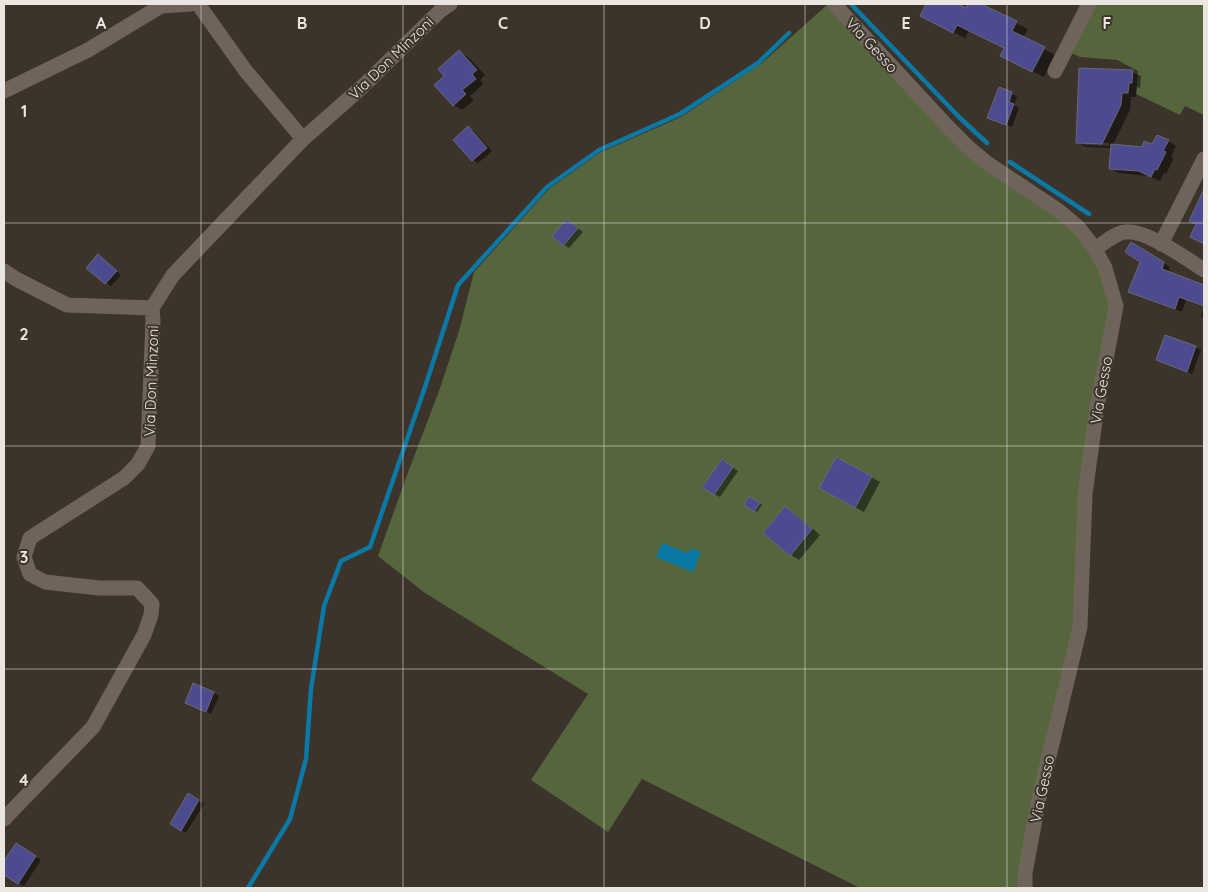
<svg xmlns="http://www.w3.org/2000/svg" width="1208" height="892" font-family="Quicksand,sans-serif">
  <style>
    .green { fill: #55663c }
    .water { fill: #0b79a5 }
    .shadow { fill: #0007; fill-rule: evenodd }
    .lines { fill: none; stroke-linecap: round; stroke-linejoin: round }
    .stream { stroke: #0b79a5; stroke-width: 4.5 }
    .building { fill: #4d4b90; stroke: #686975 }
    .minor { stroke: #6e645a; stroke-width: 15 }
    .grid { fill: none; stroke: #ece6e1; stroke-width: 1; stroke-opacity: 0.55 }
    .labels { text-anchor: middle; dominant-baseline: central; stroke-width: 4; stroke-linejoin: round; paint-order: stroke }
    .street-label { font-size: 15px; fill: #ece6e1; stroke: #3c332b }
    .grid-label { font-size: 16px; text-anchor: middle; font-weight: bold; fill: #ece6e1; stroke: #3c332b; stroke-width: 4; stroke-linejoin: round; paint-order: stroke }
  </style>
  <rect width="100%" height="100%" fill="#3c332b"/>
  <!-- green -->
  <path class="green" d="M 828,4 L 954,133 L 1074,214 L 1103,261 L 1111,317 L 1090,462 L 1078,656 L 1022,888 L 860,888 L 642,779 L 608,832 L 531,780 L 588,694 L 425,593 L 378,556 L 407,475 L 439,391 L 459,331 L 474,272 L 549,189 L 599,153 L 681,117 L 762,63 Z
    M 1096,4 L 1204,4 L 1204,115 L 1185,106 L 1180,115 L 1136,94 L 1138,71 L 1117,60 L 1080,57 L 1071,53 Z"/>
  <!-- water -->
  <path class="water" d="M 662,543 L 688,553 L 691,548 L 701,552 L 693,572 L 656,557 Z"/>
  <!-- shadow -->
  <path class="shadow" d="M 928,4 L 955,4 L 966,9 L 969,4 L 979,4 L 1028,29 L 1023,38 L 1055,55 L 1044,77 L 1013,62 L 1005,48 L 969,30 L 965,38 L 922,16 Z
    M 459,52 L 468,57 L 485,75 L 480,80 L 483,84 L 470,96 L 474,100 L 462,110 L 454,105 L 446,76 Z
    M 1132,72 L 1141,76 L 1140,88 L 1137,87 L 1136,97 L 1131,97 L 1130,110 L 1113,145 L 1143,148 L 1168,141 L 1176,146 L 1171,157 L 1174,158 L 1166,174 L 1164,173 L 1160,181 L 1149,176 L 1119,173 L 1110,168 L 1112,148 L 1086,147 L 1077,142 ZM 1084,142 L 1109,143 L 1109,146 L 1084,145 Z
    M 999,89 L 1017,96 L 1014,105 L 1019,108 L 1012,127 L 994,120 Z
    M 469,128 L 474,131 L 492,151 L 478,163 L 473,160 Z
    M 1204,192 L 1204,244 L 1191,237 L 1197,224 L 1191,221 Z
    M 567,220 L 583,232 L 569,248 L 564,245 Z
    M 1131,244 L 1170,267 L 1168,273 L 1204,288 L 1204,307 L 1186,300 L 1182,312 L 1136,295 L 1141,262 Z
    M 103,259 L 121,275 L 111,286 L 88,268 Z
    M 1204,309 L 1204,318 L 1201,316 Z
    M 1195,347 L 1201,350 L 1192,374 L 1158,360 Z
    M 837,458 L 880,482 L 864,512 L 820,488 Z
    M 727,464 L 738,471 L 720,497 L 714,494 Z
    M 750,498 L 762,505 L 757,512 L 745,505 Z
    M 785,508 L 794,513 L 820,535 L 799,560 L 791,555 Z
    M 213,693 L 219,696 L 211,714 L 192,706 Z
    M 189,795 L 204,804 L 186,833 L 171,824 Z
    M 16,844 L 41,860 L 24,886 L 4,874 L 4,863 Z"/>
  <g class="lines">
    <!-- stream -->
    <path class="stream" d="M 851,4 L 959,117 L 987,143
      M 1010,162 L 1089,214
      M 248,888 L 290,819 L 306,759 L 311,689 L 324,606 L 341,561 L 370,547 L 425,387 L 458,285 L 547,187 L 599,150 L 680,114 L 758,63 L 789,33"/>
  </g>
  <!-- building -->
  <path class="building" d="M 926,4 L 958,4 L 966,8 L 968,4 L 981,4 L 1017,21 L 1012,31 L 1045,47 L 1032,72 L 1000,56 L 1004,48 L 957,25 L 953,33 L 920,16 Z
    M 459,50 L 477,70 L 472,74 L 476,79 L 462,90 L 466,94 L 453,106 L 434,85 L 444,76 L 438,69 Z
    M 1079,68 L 1133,70 L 1132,83 L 1129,83 L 1128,93 L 1122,93 L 1121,105 L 1102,144 L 1076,143 Z
    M 999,87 L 1012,92 L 1009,102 L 1014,104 L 1006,125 L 987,118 Z
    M 468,126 L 487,148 L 472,161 L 453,140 Z
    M 1157,135 L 1169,140 L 1163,151 L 1166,152 L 1157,170 L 1155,169 L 1151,177 L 1139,171 L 1109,169 L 1111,144 L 1142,147 L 1144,141 L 1152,144 Z
    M 1204,189 L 1204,244 L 1190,237 L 1196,224 L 1189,221 Z
    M 567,219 L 578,228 L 563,246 L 552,236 Z
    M 1131,242 L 1164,262 L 1162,269 L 1204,285 L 1204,306 L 1179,297 L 1175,309 L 1128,292 L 1140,262 L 1125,252 Z
    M 98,254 L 117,271 L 105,284 L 86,268 Z
    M 1165,335 L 1196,346 L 1187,372 L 1156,360 Z
    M 836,457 L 872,476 L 855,508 L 819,488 Z
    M 722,459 L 733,467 L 714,495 L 702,487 Z
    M 749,496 L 760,503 L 754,512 L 744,505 Z
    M 785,506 L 812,529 L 790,556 L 763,533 Z
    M 193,683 L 214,692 L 206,712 L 185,703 Z
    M 188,793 L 199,800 L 181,831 L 170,824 Z
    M 16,843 L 36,856 L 18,884 L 4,875 L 4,861 Z"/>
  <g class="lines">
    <!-- minor -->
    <path class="minor" d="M 198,4 L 245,70 L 303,139
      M 834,4 L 947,126 L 969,148 L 987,163 L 1059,211 L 1079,228 L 1095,249 L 1105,268 L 1116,306 L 1097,407 L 1085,494 L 1080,627 L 1039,798 L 1025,873 L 1025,888
      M 1055,71 L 1089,4
      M 4,91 L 88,50 L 161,6 L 191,4
      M 1161,244 L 1204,159
      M 1095,249 C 1103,244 1115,233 1125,232 C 1145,229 1187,259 1204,270
      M 4,271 L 16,279 L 67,305 L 152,308
      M 4,819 L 93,727 L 144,635 L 151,615 L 152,604 L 137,588 L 99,588 L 45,582 L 30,574 L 24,557 L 30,538 L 124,478 L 138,464 L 148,446 L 153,320 L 152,308 L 173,275 L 303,139 L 362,87 L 441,10 L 450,4"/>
  </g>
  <!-- grid -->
  <path class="grid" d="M 201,4 L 201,888M 403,4 L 403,888M 604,4 L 604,888M 805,4 L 805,888M 1007,4 L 1007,888M 4,223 L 1204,223M 4,446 L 1204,446M 4,669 L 1204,669"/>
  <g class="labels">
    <!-- street labels -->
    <g class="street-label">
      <text transform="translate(872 45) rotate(47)">Via Gesso</text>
      <text transform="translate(391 58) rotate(-44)">Via Don Minzoni</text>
      <text transform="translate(151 381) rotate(-88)">Via Don Minzoni</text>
      <text transform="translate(1101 390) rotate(-80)">Via Gesso</text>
      <text transform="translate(1042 789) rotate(-78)">Via Gesso</text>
    </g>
  </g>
  <g class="grid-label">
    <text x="101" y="29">A</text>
    <text x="302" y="29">B</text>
    <text x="503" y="29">C</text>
    <text x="705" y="29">D</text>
    <text x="906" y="29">E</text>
    <text x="1107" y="29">F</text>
    <text x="24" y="117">1</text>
    <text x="24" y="340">2</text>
    <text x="24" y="563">3</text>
    <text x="24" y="786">4</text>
  </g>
  <!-- border -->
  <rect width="1208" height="892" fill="none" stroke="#ece6e1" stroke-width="10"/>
</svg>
